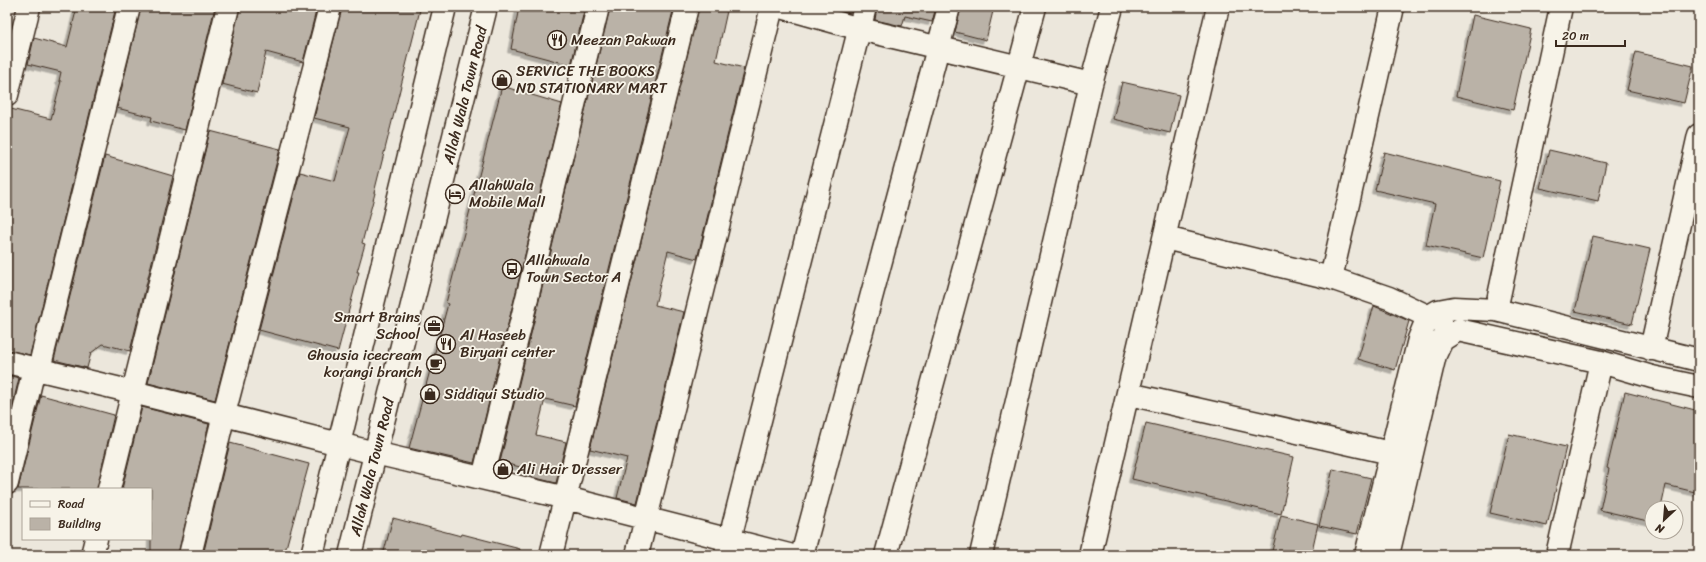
<svg xmlns="http://www.w3.org/2000/svg" width="1706" height="562" font-family="Sriracha,sans-serif">
  <style>
    .building { fill: #bab2a7; stroke: #3b2a1e; filter: url(#shadow) }
    .lines { fill: none; stroke-linecap: round; stroke-linejoin: round }
    .minor-casing { stroke: #3b2a1e; stroke-width: 25 }
    .major-casing { stroke: #3b2a1e; stroke-width: 25 }
    .minor { stroke: #f7f3e8; stroke-width: 22 }
    .major { stroke: #f7f3e8; stroke-width: 22 }
    .labels { text-anchor: middle; dominant-baseline: central; stroke-width: 3.5; stroke-linejoin: round; paint-order: stroke }
    .poi-label { font-size: 15px; fill: #3b2a1e; stroke: #f7f3e8; text-anchor: start }
    .street-label { font-size: 15px; fill: #3b2a1e; stroke: #f7f3e8 }
  </style>
  <defs>
    <filter id="shadow"><feDropShadow dx="-3.5" dy="3.5" stdDeviation="0" flood-color="#0004"/></filter>
  </defs>
  <rect width="100%" height="100%" fill="#ece7dc"/>
  <filter id="ink" filterUnits="userSpaceOnUse"><feTurbulence type="fractalNoise" baseFrequency=".025" numOctaves="2"/><feDisplacementMap in="SourceGraphic" scale="8" xChannelSelector="R" yChannelSelector="G"/><feConvolveMatrix kernelMatrix="1 2 1 2 8 2 1 2 1" color-interpolation-filters="sRGB"/></filter>
  <g filter="url(#ink)">
    <!-- building -->
    <path class="building" d="M 77,7 L 116,7 L 30,355 L 7,350 L 7,108 L 51,119 L 61,81 L 59,81 L 61,72 L 28,64 L 34,38 L 67,47 Z
      M 141,7 L 215,7 L 185,130 L 151,121 L 152,117 L 117,108 Z
      M 240,7 L 302,7 L 316,11 L 303,62 L 266,52 L 257,93 L 222,84 Z
      M 342,7 L 420,7 L 420,10 L 374,193 L 375,193 L 362,243 L 365,244 L 357,272 L 359,272 L 338,351 L 259,330 L 300,172 L 335,181 L 350,127 L 314,118 Z
      M 519,7 L 585,7 L 571,65 L 511,49 Z
      M 610,7 L 674,7 L 575,406 L 545,399 L 536,435 L 566,442 L 556,483 L 527,476 L 528,469 L 500,462 Z
      M 699,7 L 709,7 L 727,11 L 716,61 L 744,68 L 697,259 L 668,251 L 655,305 L 684,312 L 637,503 L 617,498 L 627,458 L 590,449 Z
      M 839,7 L 852,7 L 850,13 L 838,10 Z
      M 877,7 L 936,7 L 932,22 L 905,16 L 902,26 L 875,20 Z
      M 961,7 L 994,7 L 986,40 L 955,32 Z
      M 1473,15 L 1531,29 L 1513,110 L 1456,96 Z
      M 1636,52 L 1693,66 L 1684,103 L 1627,90 Z
      M 1122,82 L 1179,95 L 1170,133 L 1113,119 Z
      M 502,86 L 562,104 L 474,463 L 409,448 L 448,304 L 446,303 Z
      M 210,131 L 280,149 L 215,400 L 148,383 Z
      M 1549,150 L 1606,163 L 1598,201 L 1540,188 Z
      M 1384,152 L 1500,181 L 1483,258 L 1426,245 L 1435,204 L 1375,190 Z
      M 105,156 L 173,176 L 130,351 L 103,344 L 91,353 L 87,368 L 54,360 Z
      M 1593,236 L 1650,249 L 1632,324 L 1575,311 Z
      M 1374,306 L 1409,321 L 1395,370 L 1358,359 Z
      M 7,375 L 19,378 L 7,429 Z
      M 1625,392 L 1699,411 L 1699,493 L 1666,485 L 1661,508 L 1652,508 L 1652,522 L 1600,510 L 1609,469 L 1607,468 Z
      M 41,395 L 114,415 L 97,489 L 18,489 Z
      M 142,407 L 209,424 L 178,555 L 151,555 L 151,489 L 122,489 Z
      M 1146,423 L 1294,457 L 1281,514 L 1132,479 Z
      M 1509,434 L 1566,447 L 1547,526 L 1490,513 Z
      M 230,443 L 309,464 L 284,555 L 203,555 Z
      M 1333,469 L 1371,478 L 1357,534 L 1319,526 Z
      M 1281,515 L 1318,524 L 1311,555 L 1271,555 Z
      M 393,518 L 461,536 L 462,534 L 520,549 L 519,555 L 383,555 Z"/>
    <g class="lines">
      <defs>
        <path id="minor" d="M 781,7 L 860,29 L 1091,84
          M 7,95 L 29,7
          M 1165,238 L 1331,278 L 1389,298 L 1440,322
          M 1331,278 L 1393,7
          M 1496,310 L 1561,7
          M 1651,349 L 1699,135
          M 7,362 L 133,392 L 375,453 L 566,498 L 789,555
          M 39,369 L 129,7
          M 1129,394 L 1404,456
          M 483,478 L 598,7
          M 7,483 L 34,369
          M 109,489 L 228,7
          M 726,554 L 865,7
          M 92,555 L 96,539
          M 190,555 L 224,414 L 330,7
          M 551,555 L 687,7
          M 637,555 L 772,7
          M 802,555 L 949,7
          M 886,555 L 1035,7
          M 981,555 L 1091,84 L 1112,7
          M 1090,555 L 1218,7
          M 1366,555 L 1419,339 L 1428,317 L 1438,311 L 1454,308 L 1496,310 L 1699,360
          M 1388,555 L 1435,355 L 1442,340 L 1458,330 L 1601,362 L 1652,377 L 1699,387
          M 1557,555 L 1601,362"/>
        <path id="major" d="M 312,555 L 445,7
          M 350,555 L 486,7"/>
      </defs>
      <!-- minor casing -->
      <use href="#minor" class="minor-casing"/>
      <!-- major casing -->
      <use href="#major" class="major-casing"/>
      <!-- minor -->
      <use href="#minor" class="minor"/>
      <!-- major -->
      <use href="#major" class="major"/>
    </g>
  </g>
  <!-- icons -->
  <defs>
    <symbol id="restaurant-ring" viewBox="-11 -11 22 22"><circle r="9.5" fill="#f7f3e8" stroke="#3b2a1e" stroke-width="1.5"/><path d="M-5-6h1v4h1v-4h1v4h1v-4h1v5L-1.5 .5V6h-2V.5L-5-1ZM5-6V6H3V1.5H1.5Q1.5-4 5-6Z" fill="#3b2a1e"/></symbol>
    <symbol id="shop-ring" viewBox="-11 -11 22 22"><circle r="9.5" fill="#f7f3e8" stroke="#3b2a1e" stroke-width="1.5"/><path d="M-5-2.5h2.3a2.7 3.5 0 0 1 5.4 0H5L5.5 6h-11ZM-1.5-2.5h3a1.5 2.3 0 0 0-3 0Z" fill="#3b2a1e"/></symbol>
    <symbol id="hotel-ring" viewBox="-11 -11 22 22"><circle r="9.5" fill="#f7f3e8" stroke="#3b2a1e" stroke-width="1.5"/><path d="M-6-4.5h1.5V1H6V5H4.5V3h-9V5H-6ZM-4 0a1.8 1.8 0 1 1 3.6 0ZM.5 0V-2.5h3Q6-2.5 6 0Z" fill="#3b2a1e"/></symbol>
    <symbol id="bus-ring" viewBox="-11 -11 22 22"><circle r="9.5" fill="#f7f3e8" stroke="#3b2a1e" stroke-width="1.5"/><path d="M-5-6H5V4H4V6H2V4H-2V6H-4V4H-5ZM-3.5-4V0h7V-4ZM-3.5 1.2v1.5H-2V1.2ZM2 1.2v1.5H3.5V1.2Z" fill="#3b2a1e"/></symbol>
    <symbol id="office-ring" viewBox="-11 -11 22 22"><circle r="9.5" fill="#f7f3e8" stroke="#3b2a1e" stroke-width="1.5"/><path d="M-6-3h4V-5.5h4V-3h4V5H-6ZM-1-4.5V-3h2v-1.5ZM-6 0V1H6V0Z" fill="#3b2a1e"/></symbol>
    <symbol id="cafe-ring" viewBox="-11 -11 22 22"><circle r="9.5" fill="#f7f3e8" stroke="#3b2a1e" stroke-width="1.5"/><path d="M-5.5-4.5H6V0H3Q3 3.5 0 3.5H-2.5Q-5.5 3.5-5.5 0ZM3-3.2v2h1.7v-2ZM-6 4.5H4V6H-6Z" fill="#3b2a1e"/></symbol>
  </defs>
  <g fill-rule="evenodd">
    <use href="#restaurant-ring" x="546" y="29" width="22" height="22"/>
    <use href="#shop-ring" x="491" y="69" width="22" height="22"/>
    <use href="#hotel-ring" x="444" y="183" width="22" height="22"/>
    <use href="#bus-ring" x="501" y="258" width="22" height="22"/>
    <use href="#office-ring" x="423" y="315" width="22" height="22"/>
    <use href="#restaurant-ring" x="435" y="333" width="22" height="22"/>
    <use href="#cafe-ring" x="425" y="353" width="22" height="22"/>
    <use href="#shop-ring" x="419" y="383" width="22" height="22"/>
    <use href="#shop-ring" x="492" y="458" width="22" height="22"/>
  </g>
  <g class="labels">
    <!-- poi labels -->
    <g class="poi-label">
      <text x="571" y="40">Meezan Pakwan</text>
      <text x="516" y="71">SERVICE THE BOOKS<tspan x="516" dy="17">ND STATIONARY MART</tspan></text>
      <text x="469" y="185">AllahWala<tspan x="469" dy="17">Mobile Mall</tspan></text>
      <text x="526" y="260">Allahwala<tspan x="526" dy="17">Town Sector A</tspan></text>
      <text x="420" y="317" text-anchor="end">Smart Brains<tspan x="420" dy="17">School</tspan></text>
      <text x="460" y="335">Al Haseeb<tspan x="460" dy="17">Biryani center</tspan></text>
      <text x="422" y="355" text-anchor="end">Ghousia icecream<tspan x="422" dy="17">korangi branch</tspan></text>
      <text x="444" y="394">Siddiqui Studio</text>
      <text x="517" y="469">Ali Hair Dresser</text>
    </g>
    <!-- street labels -->
    <g class="street-label">
      <text transform="translate(465 95) rotate(-76)">Allah Wala Town Road</text>
      <text transform="translate(372 467) rotate(-76)">Allah Wala Town Road</text>
    </g>
  </g>
  <!-- margin -->
  <rect width="1706" height="562" fill="none" stroke="#f7f3e8" stroke-width="24"/>
  <rect x="12" y="12" width="1682" height="538" fill="none" stroke="#3b2a1e" stroke-width="1.5" filter="url(#ink)"/>
  <!-- legend -->
  <rect x="22" y="488" width="130" height="52" fill="#f7f3e8" stroke="#aca397"/>
  <rect x="30" y="501" width="20" height="6" fill="#f7f3e8" stroke="#aca397"/>
  <text x="58" y="508" font-size="12" fill="#3b2a1e">Road</text>
  <rect x="30" y="518" width="20" height="12" fill="#bab2a7" stroke="#aca397"/>
  <text x="58" y="528" font-size="12" fill="#3b2a1e">Building</text>
  <!-- north arrow -->
  <g transform="translate(1664 520) rotate(206)"><circle r="19" fill="#f7f3e8" stroke="#aca397"/>
  <path d="M0-3L7 15L0 10L-7 15Z" fill="#3b2a1e"/>
  <text y="-6" font-size="11" font-weight="bold" text-anchor="middle" fill="#3b2a1e">N</text>
  </g>
  <!-- scale -->
  <path d="M1556 40v6h69v-6" fill="none" stroke="#3b2a1e" stroke-width="2"/>
  <text x="1562" y="40" font-size="12" fill="#3b2a1e" stroke="#f7f3e8" stroke-width="3" paint-order="stroke">20 m</text>
</svg>
